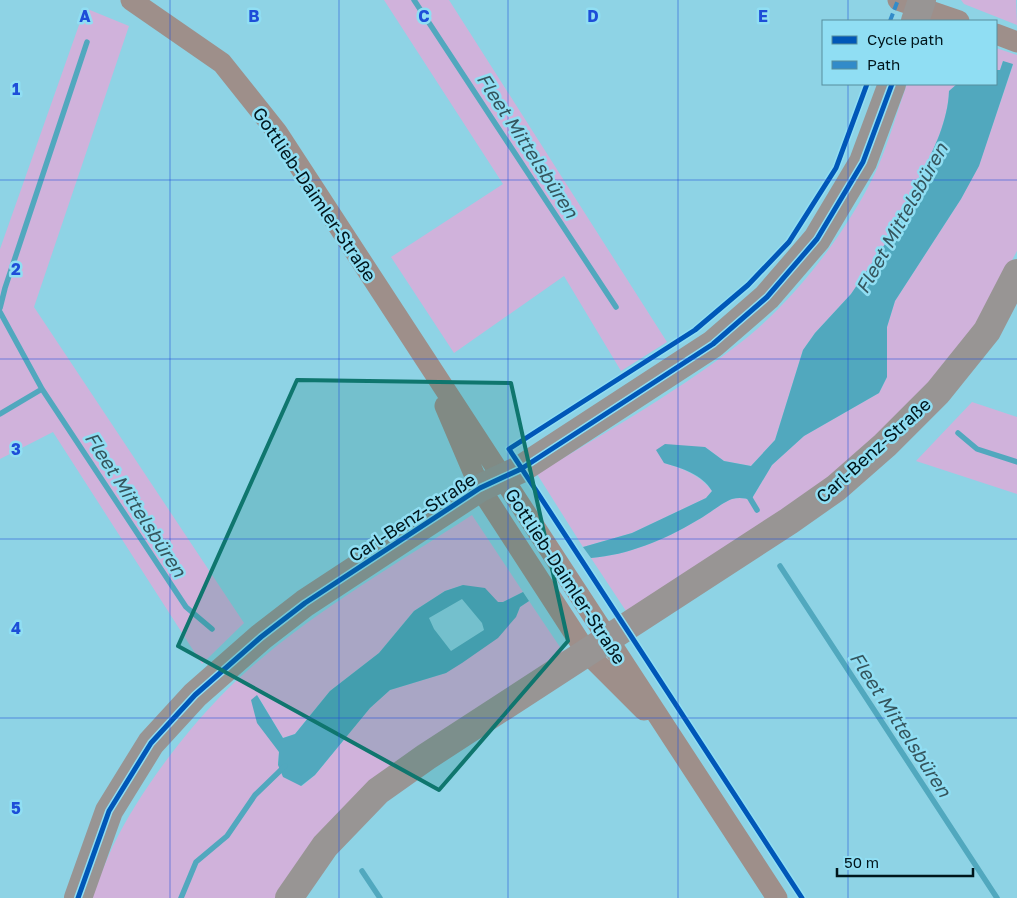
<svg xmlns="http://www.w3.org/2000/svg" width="1017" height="898" font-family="'Golos Text',sans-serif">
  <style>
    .built { fill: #8ed3e5; fill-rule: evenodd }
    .green { fill: #d0b2db }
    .water { fill: #51a8be; fill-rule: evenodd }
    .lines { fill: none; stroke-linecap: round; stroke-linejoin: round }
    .stream { stroke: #51a8be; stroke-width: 5.5 }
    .street { stroke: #9e8f8a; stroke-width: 21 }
    .secondary { stroke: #989594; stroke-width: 28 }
    .quiet { stroke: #328bc9; stroke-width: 4; stroke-dasharray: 8 4; stroke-linecap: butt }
    .cycleway-casing { stroke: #90def3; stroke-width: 8 }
    .cycleway { stroke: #0057b8; stroke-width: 5 }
    .marked { fill: #0f766e; fill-opacity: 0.2; stroke: #0f766e; stroke-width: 4; stroke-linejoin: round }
    .grid { fill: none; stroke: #1d4ed8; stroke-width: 1; stroke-opacity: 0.55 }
    .labels { text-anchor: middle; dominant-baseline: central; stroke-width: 5; stroke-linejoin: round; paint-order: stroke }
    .street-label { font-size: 18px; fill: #00151b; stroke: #90def3 }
    .water-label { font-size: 19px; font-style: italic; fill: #35555d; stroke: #90def3 }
    .grid-label { font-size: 16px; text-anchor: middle; font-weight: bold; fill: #1d4ed8; stroke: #90def3; stroke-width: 5; stroke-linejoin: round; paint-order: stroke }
  </style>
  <rect width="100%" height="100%" fill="#a6d1dd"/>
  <!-- built -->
  <path class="built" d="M 0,0 L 1017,0 L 1017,898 L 0,898 ZM 823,21 L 996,21 L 996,84 L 823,84 Z"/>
  <!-- green -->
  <path class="green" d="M 384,0 L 449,0 L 667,342 L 621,371 L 564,276 L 454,353 L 391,257 L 503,184 Z
    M 961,0 L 1016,0 L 1017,25 L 964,4 Z
    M 85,8 L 129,26 L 34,307 L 244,623 L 202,664 L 53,432 L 0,459 L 0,249 Z
    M 996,48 L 1017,55 L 1017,251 L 984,312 L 943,374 L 825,484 L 628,614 L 591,558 C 628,555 664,540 696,521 C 706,516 723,502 732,499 C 739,497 745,498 751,500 L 772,465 L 804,436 L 879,393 L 887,377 L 887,327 L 895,301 L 961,199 L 979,165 L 1013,65 L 1003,61 L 1000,70 L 996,70 Z
    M 907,84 L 957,84 L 949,91 C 948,120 934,150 920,176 C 913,190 901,206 900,222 L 851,294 L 815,333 L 803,350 L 775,440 L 751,466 L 724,461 L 705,447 L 664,463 C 681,468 701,475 712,491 L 706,498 L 632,533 L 583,547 L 537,474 C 609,430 683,389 749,336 C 800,293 849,229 877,169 C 889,142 897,112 907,84 Z
    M 972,402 L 1017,417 L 1017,494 L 916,461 Z
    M 472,515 L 523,592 L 503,602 L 498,602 L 463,585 L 445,591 L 414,611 L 379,653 L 330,691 L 295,734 L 283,738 L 257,695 L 272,741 L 279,752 L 278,765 L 302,786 L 315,775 L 370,708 L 390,690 L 446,673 L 516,617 L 520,607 L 529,601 L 566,656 L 429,745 L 280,898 L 91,898 C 98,881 105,863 113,846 C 140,790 192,722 237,680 C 307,615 392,567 472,515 Z"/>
  <!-- water -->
  <path class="water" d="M 1003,61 L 1013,64 L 979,166 L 961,199 L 895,301 L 887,327 L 887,377 L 879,393 L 804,436 L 772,465 L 751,500 C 745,498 739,497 732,499 C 723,502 706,516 696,521 C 664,540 628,555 591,558 L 583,547 L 632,533 L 706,498 L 712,491 C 702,474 681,468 664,463 L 656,450 L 665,444 L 705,447 L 724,461 L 751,466 L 775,440 L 803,350 L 815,333 L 851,294 L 900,222 C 901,206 913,191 920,176 C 934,150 948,120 949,91 L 957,84 L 996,84 L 996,70 L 1000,70 Z
    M 463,585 L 485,588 L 498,602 L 503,602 L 523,592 L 529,601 L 520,607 L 516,617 L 498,638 L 462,663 L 446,673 L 390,690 L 370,708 L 315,775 L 301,786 L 283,777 L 278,765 L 279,752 L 257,723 L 251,700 L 257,695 L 283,738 L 295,734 L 330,691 L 379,653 L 414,611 L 445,591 ZM 462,599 L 482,623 L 484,630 L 451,651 L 434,629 L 429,618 Z"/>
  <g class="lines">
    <!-- stream -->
    <path class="stream" d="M 414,0 L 616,307
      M 0,308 L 5,288 L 87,42
      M 0,312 L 42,389 L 186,607 L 212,629
      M 0,414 L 42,389
      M 958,433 L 977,449 L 1017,462
      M 748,495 L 757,510
      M 780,566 L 997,898
      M 362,871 L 380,898
      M 181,898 L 196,862 L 227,836 L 255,795 L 285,766"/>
    <!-- street -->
    <path class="street" d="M 131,0 L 222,63 L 277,132 L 777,898
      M 898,0 L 959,21
      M 996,34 L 1017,42
      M 445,406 L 480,488 L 587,653 L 644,710"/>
    <!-- secondary -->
    <path class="secondary" d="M 915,21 L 922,0
      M 78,898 L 109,811 L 151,743 L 195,695 L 261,637 L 305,603 L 480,488 L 521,469 L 713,344 L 767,297 L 817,239 L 863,162 L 892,84
      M 289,898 L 325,846 L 378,791 L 426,757 L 789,521 L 836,488 L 885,445 L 938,392 L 987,331 L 1017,273"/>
    <!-- quiet -->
    <path class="quiet" d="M 890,21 L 898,0"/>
    <defs>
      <path id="cycleway" d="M 78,898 L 109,811 L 151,743 L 195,695 L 261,637 L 305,603 L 480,488 L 521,469 L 713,344 L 767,297 L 817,239 L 863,162 L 892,84
        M 802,898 L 509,449 L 695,330 L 748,285 L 789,242 L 836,168 L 867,84"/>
    </defs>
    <!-- cycleway casing -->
    <use href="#cycleway" class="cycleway-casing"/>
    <!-- cycleway -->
    <use href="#cycleway" class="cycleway"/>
  </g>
  <!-- marked area -->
  <path class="marked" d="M 297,380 L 511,383 L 568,641 L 439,790 L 178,646 Z"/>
  <!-- grid -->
  <path class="grid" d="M 170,0 L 170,898M 339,0 L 339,898M 508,0 L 508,898M 678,0 L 678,898M 848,0 L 848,21M 848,84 L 848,898M 0,180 L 1017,180M 0,359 L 1017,359M 0,539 L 1017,539M 0,718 L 1017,718"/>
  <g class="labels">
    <!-- street labels -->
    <g class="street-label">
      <text transform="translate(315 194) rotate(56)">Gottlieb-Daimler-Straße</text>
      <text transform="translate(873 450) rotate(-42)">Carl-Benz-Straße</text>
      <text transform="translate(412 517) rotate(-33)">Carl-Benz-Straße</text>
      <text transform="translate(566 576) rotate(57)">Gottlieb-Daimler-Straße</text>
    </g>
    <!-- water labels -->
    <g class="water-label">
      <text transform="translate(528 145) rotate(57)">Fleet Mittelsbüren</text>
      <text transform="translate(901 218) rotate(-61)">Fleet Mittelsbüren</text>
      <text transform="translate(136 504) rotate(57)">Fleet Mittelsbüren</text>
      <text transform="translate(901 724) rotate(57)">Fleet Mittelsbüren</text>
    </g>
  </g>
  <g class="grid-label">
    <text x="85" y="22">A</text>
    <text x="254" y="22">B</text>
    <text x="424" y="22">C</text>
    <text x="593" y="22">D</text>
    <text x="763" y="22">E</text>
    <text x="16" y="95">1</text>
    <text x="16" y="275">2</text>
    <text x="16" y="455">3</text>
    <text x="16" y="634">4</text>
    <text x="16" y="814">5</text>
  </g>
  <!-- legend -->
  <rect x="822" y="20" width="175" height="65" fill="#90def3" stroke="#568e9d"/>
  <rect x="832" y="36" width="25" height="8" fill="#0057b8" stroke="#568e9d"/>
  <text x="867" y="45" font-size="15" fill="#00151b">Cycle path</text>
  <rect x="832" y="61" width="25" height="8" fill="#328bc9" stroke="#568e9d"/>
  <text x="867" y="70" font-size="15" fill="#00151b">Path</text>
  <!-- scale -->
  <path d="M837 868v8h136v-8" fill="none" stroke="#00151b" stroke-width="2.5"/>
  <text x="844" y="868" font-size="15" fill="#00151b" stroke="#90def3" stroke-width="4" paint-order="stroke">50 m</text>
</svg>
